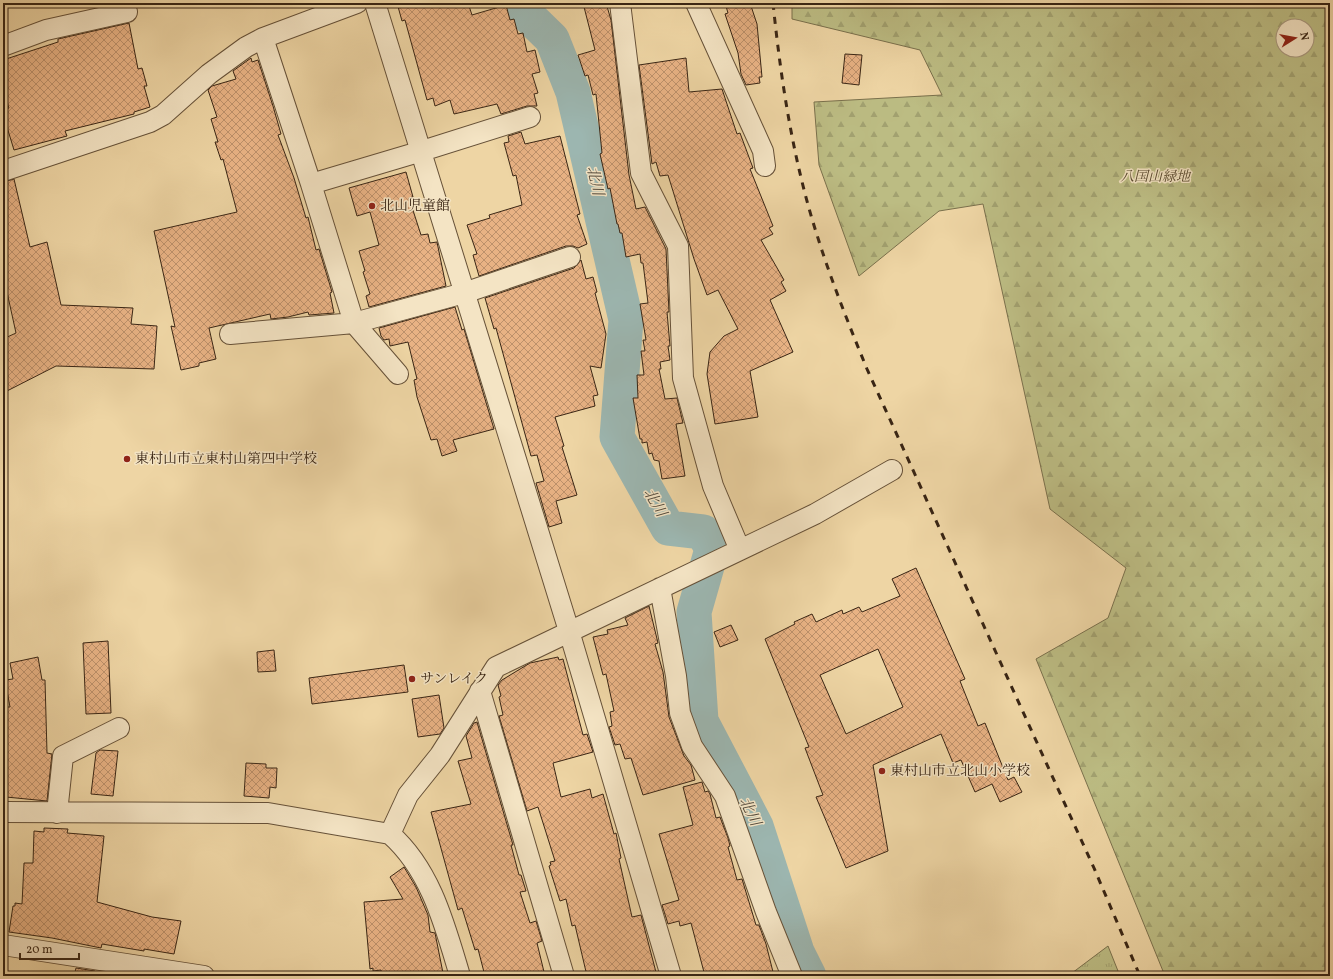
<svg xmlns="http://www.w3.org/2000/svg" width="1333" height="979" font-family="Vollkorn,'Noto Serif JP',serif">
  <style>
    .forest { fill: url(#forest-firs); stroke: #7a704c; fill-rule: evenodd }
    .park { fill: url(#park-tufts); stroke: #7a704c }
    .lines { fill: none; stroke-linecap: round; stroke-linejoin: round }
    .river { stroke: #9cb6b0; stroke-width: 35 }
    .building { fill: url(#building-cross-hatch); stroke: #392514; fill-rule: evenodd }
    .minor-casing { stroke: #665138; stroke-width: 22 }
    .minor { stroke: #f4e4c4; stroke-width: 20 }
    .rail { stroke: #392514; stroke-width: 3; stroke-dasharray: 7 7; stroke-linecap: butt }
    .poi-dot { fill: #8f2418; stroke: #f4e4c4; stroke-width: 1.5 }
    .labels { text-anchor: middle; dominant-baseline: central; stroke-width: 3; stroke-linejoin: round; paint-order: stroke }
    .park-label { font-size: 14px; font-style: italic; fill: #5a4b30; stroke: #f4e4c4 }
    .poi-label { font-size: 14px; fill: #392514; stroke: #f4e4c4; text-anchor: start }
    .water-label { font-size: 15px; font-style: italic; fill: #52493b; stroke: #f4e4c4 }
  </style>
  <defs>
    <pattern id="forest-firs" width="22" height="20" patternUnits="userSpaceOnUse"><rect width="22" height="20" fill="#bcbc83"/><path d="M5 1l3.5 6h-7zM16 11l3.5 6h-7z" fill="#a2a170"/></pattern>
    <pattern id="park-tufts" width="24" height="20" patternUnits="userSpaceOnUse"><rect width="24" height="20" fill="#bcbc83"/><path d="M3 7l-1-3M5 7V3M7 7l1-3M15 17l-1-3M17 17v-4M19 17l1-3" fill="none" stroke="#a2a170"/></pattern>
    <pattern id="building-cross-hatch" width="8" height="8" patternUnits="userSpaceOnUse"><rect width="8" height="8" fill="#e8b284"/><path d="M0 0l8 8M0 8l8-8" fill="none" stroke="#bd916b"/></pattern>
  </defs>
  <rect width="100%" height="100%" fill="#eed5a4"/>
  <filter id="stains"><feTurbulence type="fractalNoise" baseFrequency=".005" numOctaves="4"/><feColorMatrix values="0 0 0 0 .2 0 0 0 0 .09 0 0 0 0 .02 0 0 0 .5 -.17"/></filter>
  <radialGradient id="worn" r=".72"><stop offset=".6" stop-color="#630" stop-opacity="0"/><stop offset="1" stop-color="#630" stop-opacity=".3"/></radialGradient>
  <!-- forest -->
  <path class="forest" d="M 792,3 L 1330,3 L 1330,976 L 1165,976 L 1036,659 L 1108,618 L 1126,568 L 1050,509 L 983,204 L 939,211 L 859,276 L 819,165 L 814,102 L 942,95 L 920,50 L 792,19 ZM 1283,26 L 1307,26 L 1307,50 L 1283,50 Z"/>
  <!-- park -->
  <path class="park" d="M 1108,946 L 1120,976 L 1068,976 Z"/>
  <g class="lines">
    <!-- river -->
    <path class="river" d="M 515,3 L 552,39 L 573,92 L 626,320 L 617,437 L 668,528 L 703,532 L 712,549 L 694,612 L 701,721 L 756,826 L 797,952 L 809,976"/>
  </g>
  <!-- building -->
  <path class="building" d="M 397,3 L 468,3 L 472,15 L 506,5 L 510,20 L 514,19 L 518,34 L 523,33 L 527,52 L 535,50 L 540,72 L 532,74 L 538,93 L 534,94 L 537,106 L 527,106 L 501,114 L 497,104 L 454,114 L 450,100 L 435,106 L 433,98 L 427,100 L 405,20 L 402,21 Z
    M 583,3 L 606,3 L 611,20 L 629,175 L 636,209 L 645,207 L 666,249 L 669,312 L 667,312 L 670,346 L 668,346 L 670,360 L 660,362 L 661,369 L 659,369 L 665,399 L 677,398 L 683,423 L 676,424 L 685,476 L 662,479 L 659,461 L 654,460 L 652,453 L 649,454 L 647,442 L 642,443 L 642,439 L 640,439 L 633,398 L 638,398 L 637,375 L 644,375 L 641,351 L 645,351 L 643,340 L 646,340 L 640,304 L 648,303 L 643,263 L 641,263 L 640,254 L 626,257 L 622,233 L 620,233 L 618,224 L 617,224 L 610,188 L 608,189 L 600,154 L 602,153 L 596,94 L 593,95 L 588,75 L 585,76 L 578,55 L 595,50 Z
    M 725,3 L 750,3 L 757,24 L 762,77 L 759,77 L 760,83 L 746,85 L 741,74 L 738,53 L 725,14 L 728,13 Z
    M 129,23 L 138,69 L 142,68 L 147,86 L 144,86 L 150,107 L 134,112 L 134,114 L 65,131 L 67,136 L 14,150 L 3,114 L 3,110 L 9,108 L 3,92 L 3,60 L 58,42 L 58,39 Z
    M 845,54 L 862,55 L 859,85 L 842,83 Z
    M 251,58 L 252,62 L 258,60 L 273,106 L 281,134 L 278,135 L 294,178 L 306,218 L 308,217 L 316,250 L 319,249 L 332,292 L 330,293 L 334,313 L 309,315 L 308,312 L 288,317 L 271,319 L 270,314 L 209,328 L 216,359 L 199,363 L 199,366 L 181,370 L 171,326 L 175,327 L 154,231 L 237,212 L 223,159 L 221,160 L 215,142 L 218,142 L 211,119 L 217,117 L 208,90 L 212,86 L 236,79 L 233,71 Z
    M 686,58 L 689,92 L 722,89 L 737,134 L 740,133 L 753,168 L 750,169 L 773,226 L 769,228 L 773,234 L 761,240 L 784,280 L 781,282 L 786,291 L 770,300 L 793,352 L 750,371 L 758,417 L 715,424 L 707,374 L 710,352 L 724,336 L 738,329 L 718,290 L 707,295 L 694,259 L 668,175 L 660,176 L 656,162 L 652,164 L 639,65 Z
    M 521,132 L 525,144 L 560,136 L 580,214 L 577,215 L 587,244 L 578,248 L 573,246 L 566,246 L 479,276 L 473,255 L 477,254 L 467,225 L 490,218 L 489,215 L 522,205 L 516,175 L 513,176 L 504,143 L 509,142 L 508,136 Z
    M 406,172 L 413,197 L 409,198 L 421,235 L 428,234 L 430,243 L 437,242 L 446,286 L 369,307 L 366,296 L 370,294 L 363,272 L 365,271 L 359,251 L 379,245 L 370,212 L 357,216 L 349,188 Z
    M 14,179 L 30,247 L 47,242 L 61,305 L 133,308 L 131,324 L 157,326 L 154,369 L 56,366 L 3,393 L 3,339 L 16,333 L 3,274 L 3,182 Z
    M 581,260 L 586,279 L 593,277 L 597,292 L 595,293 L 606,334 L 601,368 L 590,366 L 598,395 L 593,396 L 595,406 L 555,417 L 564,446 L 562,447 L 577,495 L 556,501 L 562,523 L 549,527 L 536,483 L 544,481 L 537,455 L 531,456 L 496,328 L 494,329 L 485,298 L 574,268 Z
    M 455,307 L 462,330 L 464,329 L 494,429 L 453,440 L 457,451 L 442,456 L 437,439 L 431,440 L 417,397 L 414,380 L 417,379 L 408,342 L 390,346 L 389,339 L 384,340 L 381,336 L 379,328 Z
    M 916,568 L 965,679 L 960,681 L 978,726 L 985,723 L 1008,780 L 1014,777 L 1022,792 L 1000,802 L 992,784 L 975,792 L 961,760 L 953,763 L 941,734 L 873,765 L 888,851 L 846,868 L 816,797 L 823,795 L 805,748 L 809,747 L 765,639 L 795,624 L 794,622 L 812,614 L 816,622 L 842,610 L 843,614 L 859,607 L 862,612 L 900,596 L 892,579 ZM 878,649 L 903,707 L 846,734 L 820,675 Z
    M 649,606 L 658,643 L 655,644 L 663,672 L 669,717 L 684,756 L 691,765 L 695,780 L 643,795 L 631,758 L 625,759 L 620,744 L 615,745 L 609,727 L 612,726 L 610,712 L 614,711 L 606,674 L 603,675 L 593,637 L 608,634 L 607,630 L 628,625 L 625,618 Z
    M 731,625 L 738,640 L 720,647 L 714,632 Z
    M 108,641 L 111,713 L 86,714 L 83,643 Z
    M 274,650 L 276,671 L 258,672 L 257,652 Z
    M 38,657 L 42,680 L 45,680 L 47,753 L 52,754 L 47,801 L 6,797 L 7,794 L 3,794 L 3,707 L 10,707 L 5,680 L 13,679 L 10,663 Z
    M 558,657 L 559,660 L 563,659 L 583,735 L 587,734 L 593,752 L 553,763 L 561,797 L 590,789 L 592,798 L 603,794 L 614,834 L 616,833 L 621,858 L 619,859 L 632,917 L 641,915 L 657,976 L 587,976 L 575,925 L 572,926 L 566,899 L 560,901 L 552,876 L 549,866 L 551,865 L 550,862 L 555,861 L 538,807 L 527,811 L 499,716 L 503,715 L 499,697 L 501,696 L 498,685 L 502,680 L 530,663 Z
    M 404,665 L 408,692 L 312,704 L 309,678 Z
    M 439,695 L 444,728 L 440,734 L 418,737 L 412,699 Z
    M 477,722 L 513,845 L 511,845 L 519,875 L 521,875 L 526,891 L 520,892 L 530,923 L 536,921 L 542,941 L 537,943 L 545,976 L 485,976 L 478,949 L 475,950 L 462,908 L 458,910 L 431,812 L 471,804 L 458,761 L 472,758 L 466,736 L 474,723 Z
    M 100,750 L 118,751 L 113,796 L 91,794 L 96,753 Z
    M 246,763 L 266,764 L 266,768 L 277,768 L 276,788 L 270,787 L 269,798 L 244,796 Z
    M 702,782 L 705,792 L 708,791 L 710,794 L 716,818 L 720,817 L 728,838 L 730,846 L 728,847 L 737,880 L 742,879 L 756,925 L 759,925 L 766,944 L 774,976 L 705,976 L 691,923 L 680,926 L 679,921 L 668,924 L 662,905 L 679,900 L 659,834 L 693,825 L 683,787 Z
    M 44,828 L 68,829 L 67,833 L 104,836 L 97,902 L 152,917 L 181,921 L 174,954 L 144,949 L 144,951 L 102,944 L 101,948 L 52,938 L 9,932 L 13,906 L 15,906 L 15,903 L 22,904 L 24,863 L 33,863 L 34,831 L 44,832 Z
    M 404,867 L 416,887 L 428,915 L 430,932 L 435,933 L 443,973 L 427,976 L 381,976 L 381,970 L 373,971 L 373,968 L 370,969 L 364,902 L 403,899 L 390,877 Z
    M 76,968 L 95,971 L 94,976 L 74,976 Z"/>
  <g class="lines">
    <defs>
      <path id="minor" d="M 375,3 L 569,631 L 671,976
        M 620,3 L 641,173 L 678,246 L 683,378 L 713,486 L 740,550
        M 696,3 L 763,151 L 765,166
        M 263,38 L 311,184
        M 3,46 L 46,30 L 127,12 L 124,3
        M 3,171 L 150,122 L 163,115 L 209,74 L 246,47 L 263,38 L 357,3
        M 230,334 L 354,323 L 464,293 L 570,257
        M 398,374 L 354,323 L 311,184 L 422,151 L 530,117
        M 660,588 L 676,676 L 680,713 L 692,746 L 725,796 L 766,912 L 792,976
        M 480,691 L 564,976
        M 3,812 L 268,813 L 390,834 C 431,870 445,926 460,976
        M 57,813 L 63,756 L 119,728
        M 390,834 L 408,795 L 440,755 L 496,667 L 815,514 L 892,470
        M 3,945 L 204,976"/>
    </defs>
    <!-- minor casing -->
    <use href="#minor" class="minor-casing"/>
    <!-- minor -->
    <use href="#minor" class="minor"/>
    <!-- rail -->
    <path class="rail" d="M 773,3 C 781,81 793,160 817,235 C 831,280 849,325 867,369 L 1094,868 L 1140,976"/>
  </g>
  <!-- markers -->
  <g class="poi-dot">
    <circle cx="372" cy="206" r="4"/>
    <circle cx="127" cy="459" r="4"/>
    <circle cx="412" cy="679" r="4"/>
    <circle cx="882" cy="771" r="4"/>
  </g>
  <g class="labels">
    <!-- park labels -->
    <g class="park-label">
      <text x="1155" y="177">八国山緑地</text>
    </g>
    <!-- poi labels -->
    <g class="poi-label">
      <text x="380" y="206">北山児童館</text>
      <text x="135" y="459">東村山市立東村山第四中学校</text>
      <text x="420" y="679">サンレイク</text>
      <text x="890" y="771">東村山市立北山小学校</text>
    </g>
    <!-- water labels -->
    <g class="water-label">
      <text transform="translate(594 181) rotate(77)">北川</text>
      <text transform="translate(654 503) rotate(60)">北川</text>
      <text transform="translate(749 812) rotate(64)">北川</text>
    </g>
  </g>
  <!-- margin -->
  <rect width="1333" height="979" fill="none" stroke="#eed5a4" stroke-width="16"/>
  <rect x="4" y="4" width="1325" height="971" fill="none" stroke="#392514" stroke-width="2"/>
  <rect x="8" y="8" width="1317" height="963" fill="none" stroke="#392514"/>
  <!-- north arrow -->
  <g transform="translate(1295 38) rotate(79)"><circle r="19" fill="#f4e4c4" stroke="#a9987e"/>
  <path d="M0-3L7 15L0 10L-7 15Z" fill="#8f2418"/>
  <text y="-6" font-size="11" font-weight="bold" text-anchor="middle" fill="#392514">N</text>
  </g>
  <!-- scale -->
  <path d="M20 953v6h59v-6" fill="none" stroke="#392514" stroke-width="2"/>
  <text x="26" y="953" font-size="12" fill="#392514" stroke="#f4e4c4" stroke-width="3" paint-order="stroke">20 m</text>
  <rect width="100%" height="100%" filter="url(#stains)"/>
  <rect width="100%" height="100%" fill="url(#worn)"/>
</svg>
